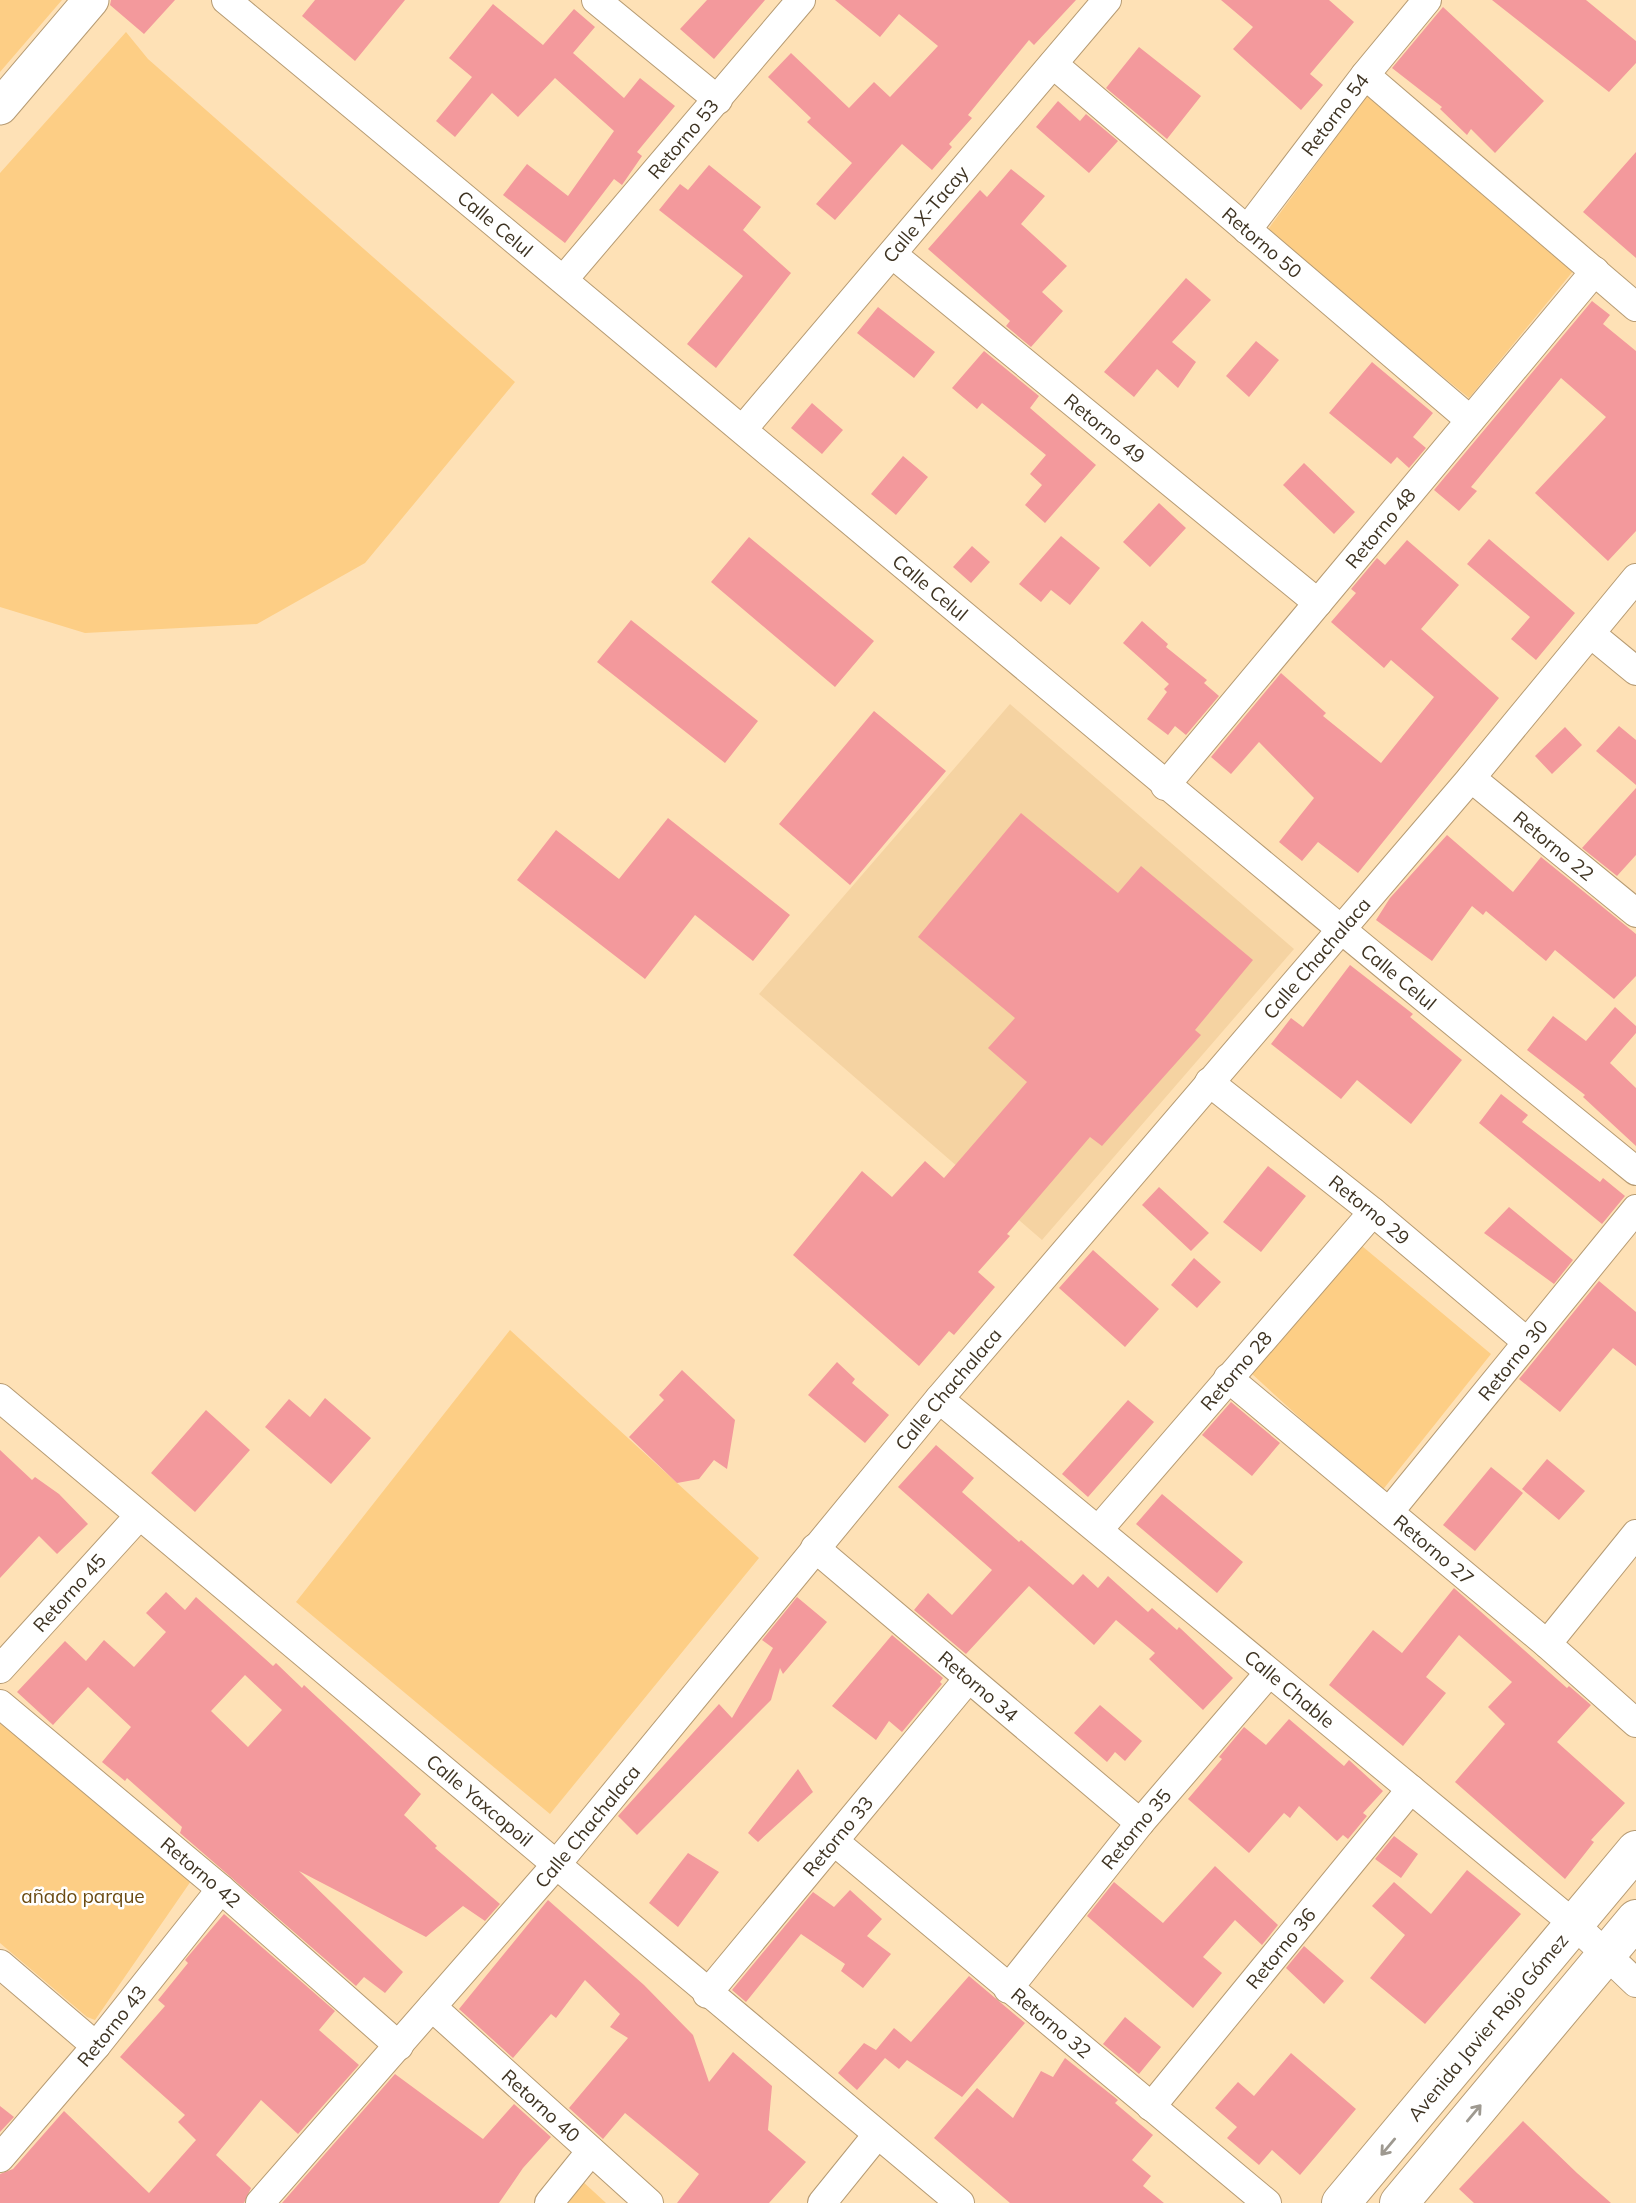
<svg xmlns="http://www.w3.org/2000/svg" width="1636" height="2203" font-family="Mulish,sans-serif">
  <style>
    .built { fill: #f5d3a2 }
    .green { fill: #fdce85 }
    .building { fill: #f3999c; fill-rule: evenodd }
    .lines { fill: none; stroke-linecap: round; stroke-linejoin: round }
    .minor-casing { stroke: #b69b73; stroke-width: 30 }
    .tertiary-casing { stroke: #b69b73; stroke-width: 37 }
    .secondary-casing { stroke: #b69b73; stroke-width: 40 }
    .minor { stroke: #fff; stroke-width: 28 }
    .tertiary { stroke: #fff; stroke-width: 35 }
    .secondary { stroke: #fff; stroke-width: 38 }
    .oneway { stroke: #9e9990 }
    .labels { text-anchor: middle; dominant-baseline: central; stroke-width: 5; stroke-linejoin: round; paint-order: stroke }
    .street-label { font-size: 19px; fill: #3e3322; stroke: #fff }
    .park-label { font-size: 19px; fill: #6b4b12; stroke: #fff }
  </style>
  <rect width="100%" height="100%" fill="#fee1b6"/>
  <!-- built -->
  <path class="built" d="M 1010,704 L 1294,949 L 1042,1240 L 759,994 Z"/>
  <!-- green -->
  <path class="green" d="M 0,0 L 62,0 L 0,72 Z
    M 126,32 L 148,59 L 515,382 L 365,563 L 257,624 L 85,633 L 0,607 L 0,173 Z
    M 1369,93 L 1574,270 L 1469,398 L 1266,232 Z
    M 1362,1246 L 1491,1354 L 1381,1492 L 1251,1373 Z
    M 510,1330 L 759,1558 L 550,1814 L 296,1602 Z
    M 0,1717 L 191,1881 L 95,2020 L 87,2017 L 0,1943 Z
    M 580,2179 L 606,2203 L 560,2203 Z"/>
  <!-- building -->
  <path class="building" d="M 111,0 L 175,0 L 144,34 L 110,5 Z
    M 315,0 L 405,0 L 355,61 L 302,16 Z
    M 707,0 L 765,0 L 714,59 L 680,29 Z
    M 835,0 L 1076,0 L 1034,45 L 1029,40 L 968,115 L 972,118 L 949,144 L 952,147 L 932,170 L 902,144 L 835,220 L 816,204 L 852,163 L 807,122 L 811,118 L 768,77 L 791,53 L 849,108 L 874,82 L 890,97 L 938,46 L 899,14 L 880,37 Z
    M 1221,0 L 1329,0 L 1354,22 L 1310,74 L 1323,85 L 1301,110 L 1233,49 L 1253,27 Z
    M 1492,0 L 1586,0 L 1636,41 L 1636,63 L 1609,92 Z
    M 493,4 L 543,45 L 574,9 L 595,27 L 573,53 L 624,98 L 640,78 L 675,106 L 637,152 L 642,156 L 622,185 L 614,179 L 565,243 L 503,195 L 527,164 L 568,196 L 614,131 L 555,78 L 518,117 L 492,93 L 455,137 L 436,121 L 472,77 L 449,58 Z
    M 1443,7 L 1544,101 L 1495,153 L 1471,129 L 1467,135 L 1440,109 L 1442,107 L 1392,68 Z
    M 1139,47 L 1201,96 L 1167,139 L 1106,88 Z
    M 1058,101 L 1080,121 L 1086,114 L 1118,141 L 1089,173 L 1036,127 Z
    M 1636,152 L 1636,258 L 1583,212 Z
    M 709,165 L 761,207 L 743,230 L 791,273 L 716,368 L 687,344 L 743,276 L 659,210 L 680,184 L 688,190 Z
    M 1011,169 L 1045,196 L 1021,224 L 1067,266 L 1042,292 L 1063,311 L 1031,347 L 1006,326 L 1010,321 L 928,249 L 980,190 L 987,197 Z
    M 1186,278 L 1211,300 L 1172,342 L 1196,362 L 1178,388 L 1157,369 L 1134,397 L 1104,372 Z
    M 1592,301 L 1610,315 L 1603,324 L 1636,351 L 1636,531 L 1608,561 L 1535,493 L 1606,417 L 1561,378 L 1471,487 L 1477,491 L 1459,511 L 1434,490 Z
    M 878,307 L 935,352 L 914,378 L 857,333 Z
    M 1256,341 L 1279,360 L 1249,397 L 1226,376 Z
    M 984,351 L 1039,396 L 1030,408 L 1096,465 L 1045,523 L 1025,505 L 1042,485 L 1030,474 L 1046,455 L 982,403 L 977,409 L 952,388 Z
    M 1372,362 L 1433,413 L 1413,437 L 1426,448 L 1409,468 L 1397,457 L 1391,464 L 1329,413 Z
    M 812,403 L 843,430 L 822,454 L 791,428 Z
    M 903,456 L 928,477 L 896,515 L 871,494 Z
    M 1304,463 L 1355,512 L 1334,534 L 1283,485 Z
    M 1159,503 L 1186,528 L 1150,567 L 1123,542 Z
    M 1061,536 L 1100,568 L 1070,605 L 1051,590 L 1041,602 L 1019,584 Z
    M 749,537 L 874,641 L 835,687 L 711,582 Z
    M 1489,539 L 1575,613 L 1536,660 L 1511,639 L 1530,617 L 1467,564 Z
    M 1407,540 L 1459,585 L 1421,629 L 1499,698 L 1358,873 L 1318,842 L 1302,861 L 1279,842 L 1314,798 L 1259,742 L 1231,774 L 1211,757 L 1281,673 L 1326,713 L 1323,716 L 1381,763 L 1434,697 L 1391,660 L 1384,668 L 1331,622 L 1356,593 L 1351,589 L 1377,558 L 1385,565 Z
    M 972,546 L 990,562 L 971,583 L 953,567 Z
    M 631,620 L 758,721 L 725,763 L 597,662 Z
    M 1142,621 L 1168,644 L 1166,647 L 1207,680 L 1204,683 L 1219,696 L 1186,735 L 1175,726 L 1168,735 L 1147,719 L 1167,692 L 1164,689 L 1169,684 L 1123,643 Z
    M 874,711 L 946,771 L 850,885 L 779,824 Z
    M 1619,726 L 1636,740 L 1636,785 L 1596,751 Z
    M 1565,727 L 1582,745 L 1552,774 L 1535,756 Z
    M 1636,788 L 1636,855 L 1617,876 L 1582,848 Z
    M 1021,813 L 1118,893 L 1141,866 L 1253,960 L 1195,1030 L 1201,1035 L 1102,1146 L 1090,1137 L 1007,1234 L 1010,1236 L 978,1272 L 995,1287 L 954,1335 L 949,1331 L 919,1366 L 793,1255 L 862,1171 L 892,1197 L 925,1161 L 944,1178 L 1027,1082 L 988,1048 L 1015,1018 L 918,937 Z
    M 668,818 L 790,915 L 753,961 L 695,915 L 645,979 L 517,880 L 556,830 L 619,879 Z
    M 1447,835 L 1513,892 L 1541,857 L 1636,934 L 1636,976 L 1614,999 L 1555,950 L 1546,961 L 1486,911 L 1483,915 L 1472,906 L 1432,961 L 1376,920 L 1390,898 Z
    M 1350,965 L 1413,1014 L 1410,1017 L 1462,1060 L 1411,1124 L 1357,1080 L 1341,1099 L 1271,1044 L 1291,1018 L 1303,1027 Z
    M 1615,1007 L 1636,1026 L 1636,1033 L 1610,1063 L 1636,1088 L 1636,1146 L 1583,1097 L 1585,1095 L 1527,1050 L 1553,1016 L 1586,1041 Z
    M 1501,1094 L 1528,1115 L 1522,1122 L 1600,1182 L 1603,1178 L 1625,1196 L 1602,1224 L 1479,1123 Z
    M 1268,1166 L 1306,1196 L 1261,1252 L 1223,1222 Z
    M 1159,1187 L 1209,1233 L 1191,1251 L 1142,1205 Z
    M 1509,1207 L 1573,1260 L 1554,1284 L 1484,1233 Z
    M 1093,1250 L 1159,1309 L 1125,1347 L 1059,1288 Z
    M 1194,1258 L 1221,1282 L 1197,1308 L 1171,1285 Z
    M 1599,1281 L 1636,1312 L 1636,1366 L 1613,1348 L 1560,1412 L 1519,1379 Z
    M 837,1362 L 855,1379 L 852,1383 L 889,1415 L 865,1443 L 808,1395 Z
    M 682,1370 L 735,1420 L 727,1469 L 714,1460 L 699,1479 L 677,1483 L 629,1437 L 664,1400 L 659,1395 Z
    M 325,1398 L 371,1438 L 331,1484 L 265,1427 L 289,1399 L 310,1417 Z
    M 1128,1400 L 1154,1422 L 1088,1497 L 1062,1474 Z
    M 1231,1402 L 1280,1443 L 1252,1476 L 1202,1435 Z
    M 206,1410 L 250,1450 L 195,1512 L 151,1473 Z
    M 936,1445 L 974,1478 L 962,1492 L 1019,1542 L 1021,1540 L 1073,1585 L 1083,1574 L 1098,1588 L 1108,1576 L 1148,1612 L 1152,1608 L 1177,1630 L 1179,1627 L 1233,1678 L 1203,1710 L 1149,1659 L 1155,1653 L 1116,1620 L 1094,1645 L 1029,1586 L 966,1654 L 914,1610 L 928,1593 L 952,1615 L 992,1570 L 898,1487 Z
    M 0,1450 L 32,1480 L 35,1477 L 59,1494 L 88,1524 L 57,1554 L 39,1536 L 0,1578 Z
    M 1547,1459 L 1585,1491 L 1559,1520 L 1522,1489 Z
    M 1491,1467 L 1523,1493 L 1475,1551 L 1443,1525 Z
    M 1162,1494 L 1243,1562 L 1217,1593 L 1136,1524 Z
    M 1454,1588 L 1567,1688 L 1569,1686 L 1591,1705 L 1557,1742 L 1625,1803 L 1591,1840 L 1594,1842 L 1565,1879 L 1455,1782 L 1505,1724 L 1488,1707 L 1512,1682 L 1459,1635 L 1426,1677 L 1446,1693 L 1403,1746 L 1329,1685 L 1373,1630 L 1402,1653 Z
    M 166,1592 L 185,1610 L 196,1597 L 273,1666 L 276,1663 L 302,1688 L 304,1685 L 421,1794 L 404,1815 L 437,1846 L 435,1848 L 500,1904 L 485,1921 L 463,1906 L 426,1937 L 299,1871 L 403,1972 L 385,1993 L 364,1977 L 356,1986 L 180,1833 L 182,1827 L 127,1778 L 125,1781 L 102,1762 L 131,1727 L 88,1687 L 53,1725 L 17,1692 L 65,1641 L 86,1661 L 104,1640 L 134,1667 L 166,1632 L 146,1613 ZM 245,1675 L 282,1710 L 248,1747 L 211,1711 Z
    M 797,1597 L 827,1622 L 783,1674 L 780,1668 L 771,1700 L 637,1835 L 618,1816 L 719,1704 L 732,1718 L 773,1648 L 762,1640 Z
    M 892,1635 L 943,1678 L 940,1682 L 942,1684 L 902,1732 L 889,1721 L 876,1740 L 832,1706 Z
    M 1100,1705 L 1142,1741 L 1125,1761 L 1115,1752 L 1107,1762 L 1074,1733 Z
    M 1289,1719 L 1344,1766 L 1349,1760 L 1383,1791 L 1363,1813 L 1367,1816 L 1348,1839 L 1343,1835 L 1337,1841 L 1299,1806 L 1290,1818 L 1284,1813 L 1249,1853 L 1188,1799 L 1222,1759 L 1219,1757 L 1244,1727 L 1266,1745 Z
    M 798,1769 L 813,1792 L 758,1842 L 748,1833 Z
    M 1394,1836 L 1418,1854 L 1401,1878 L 1375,1859 Z
    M 688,1853 L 719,1872 L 678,1927 L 649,1903 Z
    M 1215,1866 L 1278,1925 L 1262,1945 L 1235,1920 L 1203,1957 L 1222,1973 L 1193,2008 L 1087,1916 L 1114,1882 L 1163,1923 Z
    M 1467,1870 L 1521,1914 L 1425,2024 L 1370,1978 L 1405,1935 L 1372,1906 L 1394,1882 L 1431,1914 Z
    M 850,1890 L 882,1919 L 867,1936 L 891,1954 L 863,1988 L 841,1971 L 845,1964 L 801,1934 L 746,2002 L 732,1990 L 813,1892 L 834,1907 Z
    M 548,1900 L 644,1985 L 693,2035 L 709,2082 L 733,2052 L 772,2086 L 768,2130 L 806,2162 L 769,2203 L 677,2203 L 699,2174 L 625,2113 L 603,2139 L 569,2108 L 628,2038 L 610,2027 L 620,2014 L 585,1980 L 556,2018 L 551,2014 L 513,2058 L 459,2009 Z
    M 224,1914 L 335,2011 L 319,2030 L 359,2065 L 298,2134 L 261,2100 L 216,2155 L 251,2188 L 244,2203 L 0,2203 L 0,2174 L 13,2169 L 64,2111 L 149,2193 L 196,2140 L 178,2122 L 185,2115 L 120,2057 L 165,2006 L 158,2000 L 188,1963 L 185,1960 Z
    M 1304,1946 L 1344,1981 L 1324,2004 L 1286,1968 Z
    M 969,1976 L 1025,2023 L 962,2097 L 907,2060 L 899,2069 L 885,2058 L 857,2090 L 838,2073 L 864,2043 L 876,2050 L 894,2028 L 911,2042 Z
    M 1125,2017 L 1161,2047 L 1139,2074 L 1103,2044 Z
    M 1291,2053 L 1356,2109 L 1300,2175 L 1272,2150 L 1259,2165 L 1227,2138 L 1237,2127 L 1215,2108 L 1238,2082 L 1254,2096 Z
    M 1065,2058 L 1118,2100 L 1115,2103 L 1153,2135 L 1132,2160 L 1151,2176 L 1143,2186 L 1164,2203 L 1010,2203 L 934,2138 L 977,2088 L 1013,2118 L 1041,2071 L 1053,2077 Z
    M 395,2074 L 483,2139 L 514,2104 L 551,2137 L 523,2168 L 499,2203 L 282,2203 Z
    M 0,2106 L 14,2117 L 0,2132 Z
    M 1523,2121 L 1577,2173 L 1611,2203 L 1474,2203 L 1459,2189 Z"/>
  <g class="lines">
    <defs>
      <g id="minor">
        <path id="s1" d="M 226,0 C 697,389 1162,786 1636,1171"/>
        <path d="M 596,0 L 718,100"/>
        <path id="s2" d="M 1053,64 L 1470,420"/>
        <path d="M 1365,75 L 1636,307"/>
        <path id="s3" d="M 1247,230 L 1365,75 L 1427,0"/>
        <path id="s4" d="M 892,254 L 1318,603"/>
        <path id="s5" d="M 564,279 L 801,0"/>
        <path id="s6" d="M 743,429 L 1107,0"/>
        <path d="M 1591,634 L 1636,671"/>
        <path id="s7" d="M 1471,778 L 1636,913"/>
        <path id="s8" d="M 1165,786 L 1595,271"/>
        <path id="s9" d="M 1209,1082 L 1373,1212 L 1526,1341"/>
        <path id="s10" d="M 1228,1378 L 1547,1644 L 1636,1723"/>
        <path id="s11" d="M 0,1398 L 960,2203"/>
        <path id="s12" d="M 939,1399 L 1574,1924 L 1636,1983"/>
        <path id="s13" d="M 1389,1512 L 1636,1209"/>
        <path id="s14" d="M 1100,1528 L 1373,1212"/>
        <path id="s15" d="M 815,1548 L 1140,1823"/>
        <path d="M 1547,1644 L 1636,1534"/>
        <path id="s16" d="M 0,1669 L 138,1517"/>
        <path id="s17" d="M 0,1704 L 221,1889 L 399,2046"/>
        <path id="s18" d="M 835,1842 L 1267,2203"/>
        <path d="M 0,1964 L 96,2046"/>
        <path id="s19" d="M 1008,1989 L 1140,1823 L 1268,1674"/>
        <path id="s20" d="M 707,1994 L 968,1679"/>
        <path id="s21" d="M 432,2007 L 649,2203"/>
        <path id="s22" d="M 1151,2107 L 1411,1789"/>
        <path id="s23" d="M 0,2158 L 96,2046 L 221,1889"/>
        <path id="s24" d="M 260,2203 L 555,1866 L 939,1399 L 1471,778 L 1636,578"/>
        <path d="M 549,2203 L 591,2151"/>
        <path d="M 822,2203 L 877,2135"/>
      </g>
      <path id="tertiary" d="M 0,107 L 91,0"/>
      <g id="secondary">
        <path id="s25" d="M 1341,2203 L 1636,1850"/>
        <path d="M 1399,2203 L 1636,1919"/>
      </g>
    </defs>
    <!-- minor casing -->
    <use href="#minor" class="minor-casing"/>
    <!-- tertiary casing -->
    <use href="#tertiary" class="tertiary-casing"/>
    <!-- secondary casing -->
    <use href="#secondary" class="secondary-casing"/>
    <!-- minor -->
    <use href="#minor" class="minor"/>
    <!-- tertiary -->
    <use href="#tertiary" class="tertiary"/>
    <!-- secondary -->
    <use href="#secondary" class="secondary"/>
  </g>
  <!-- one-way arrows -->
  <defs><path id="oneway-shaft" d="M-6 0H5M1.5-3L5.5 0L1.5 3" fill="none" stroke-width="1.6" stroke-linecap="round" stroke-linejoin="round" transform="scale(1.75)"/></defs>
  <g class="oneway">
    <use href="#oneway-shaft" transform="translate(1474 2113) rotate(-50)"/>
    <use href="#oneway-shaft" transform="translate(1388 2147) rotate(130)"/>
  </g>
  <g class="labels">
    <!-- street labels -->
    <g class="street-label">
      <text stroke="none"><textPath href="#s3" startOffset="145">Retorno 54</textPath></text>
      <text stroke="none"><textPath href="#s5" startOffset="184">Retorno 53</textPath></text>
      <text stroke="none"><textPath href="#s6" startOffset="282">Calle X-Tacay</textPath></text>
      <text stroke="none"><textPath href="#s1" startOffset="350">Calle Celul</textPath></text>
      <text stroke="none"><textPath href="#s2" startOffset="275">Retorno 50</textPath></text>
      <text stroke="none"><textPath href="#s4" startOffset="275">Retorno 49</textPath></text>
      <text stroke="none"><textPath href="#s8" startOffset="336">Retorno 48</textPath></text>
      <text stroke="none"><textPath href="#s1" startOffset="917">Calle Celul</textPath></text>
      <text stroke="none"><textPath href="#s7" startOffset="107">Retorno 22</textPath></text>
      <text stroke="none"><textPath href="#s24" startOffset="1633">Calle Chachalaca</textPath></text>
      <text stroke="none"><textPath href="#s1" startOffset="1526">Calle Celul</textPath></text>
      <text stroke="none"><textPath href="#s9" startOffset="205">Retorno 29</textPath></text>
      <text stroke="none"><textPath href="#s13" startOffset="196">Retorno 30</textPath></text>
      <text stroke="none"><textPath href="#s14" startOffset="208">Retorno 28</textPath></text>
      <text stroke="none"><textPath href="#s24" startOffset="1066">Calle Chachalaca</textPath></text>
      <text stroke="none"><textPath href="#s10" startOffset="268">Retorno 27</textPath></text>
      <text stroke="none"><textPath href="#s16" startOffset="103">Retorno 45</textPath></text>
      <text stroke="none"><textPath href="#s15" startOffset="214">Retorno 34</textPath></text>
      <text stroke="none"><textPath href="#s12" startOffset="455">Calle Chable</textPath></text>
      <text stroke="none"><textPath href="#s11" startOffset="626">Calle Yaxcopoil</textPath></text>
      <text stroke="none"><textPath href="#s24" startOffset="499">Calle Chachalaca</textPath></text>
      <text stroke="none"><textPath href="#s19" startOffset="205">Retorno 35</textPath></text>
      <text stroke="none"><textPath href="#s20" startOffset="205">Retorno 33</textPath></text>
      <text stroke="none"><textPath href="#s17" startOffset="262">Retorno 42</textPath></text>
      <text stroke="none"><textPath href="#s22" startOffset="205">Retorno 36</textPath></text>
      <text stroke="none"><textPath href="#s18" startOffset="282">Retorno 32</textPath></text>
      <text stroke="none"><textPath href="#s23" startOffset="173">Retorno 43</textPath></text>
      <text stroke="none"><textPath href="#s25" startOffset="229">Avenida Javier Rojo Gómez</textPath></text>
      <text stroke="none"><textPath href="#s21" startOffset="147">Retorno 40</textPath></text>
    </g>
    <!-- park labels -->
    <g class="park-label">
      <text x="83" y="1896">añado parque</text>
    </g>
  </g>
</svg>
